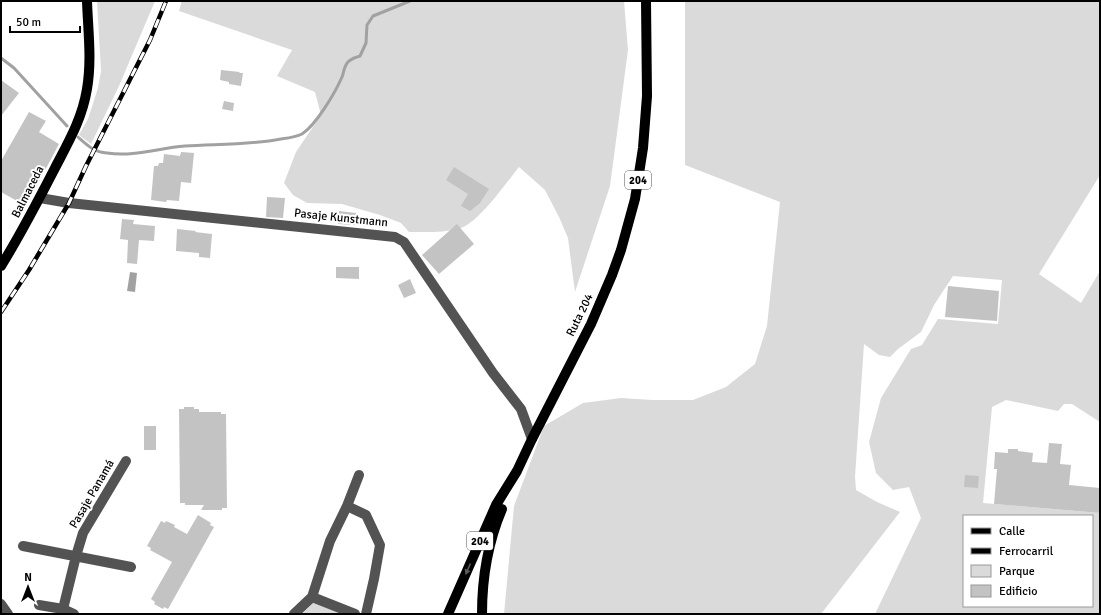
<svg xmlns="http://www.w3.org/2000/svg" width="1101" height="615" font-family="Signika,sans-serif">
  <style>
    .green { fill: #dadada; fill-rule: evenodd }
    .water { fill: #a1a1a1 }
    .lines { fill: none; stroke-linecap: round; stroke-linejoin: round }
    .stream { stroke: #a1a1a1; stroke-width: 3 }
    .building { fill: #c3c3c3 }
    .minor { stroke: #535353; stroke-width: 10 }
    .major { stroke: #000; stroke-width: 10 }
    .rail-casing { stroke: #000; stroke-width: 4.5 }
    .rail { stroke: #fff; stroke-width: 3; stroke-dasharray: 9; stroke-linecap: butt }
    .oneway { fill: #595959 }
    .labels { text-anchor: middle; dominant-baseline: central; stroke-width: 4; stroke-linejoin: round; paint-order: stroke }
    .shield { fill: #fff; stroke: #4c4c4c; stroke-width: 1 }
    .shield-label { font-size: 11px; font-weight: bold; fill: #000 }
    .street-label { font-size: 12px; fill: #000; stroke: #fff }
  </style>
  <rect width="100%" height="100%" fill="#fff"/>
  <!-- green -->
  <path class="green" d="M 97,1 L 155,1 L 119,86 L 91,144 L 79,135 L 88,119 L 98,88 L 101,71 Z
    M 182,1 L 624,1 L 628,50 L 610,186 L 575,292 L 568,238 L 559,217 L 545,190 L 519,167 C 506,183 480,221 461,228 C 444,233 426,232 409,232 L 401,223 L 380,215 L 342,204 L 307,203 L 293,195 L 284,183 L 296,152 L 321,115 L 315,92 L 277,76 L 292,50 L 179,11 Z
    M 685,1 L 1100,1 L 1100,175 L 1039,274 L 1081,303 L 1100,271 L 1100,422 L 1072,404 L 1064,404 L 1058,411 L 1006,400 L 992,407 L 983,503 L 1100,513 L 1100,614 L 875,614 L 921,518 L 909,487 L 893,490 L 876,473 L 869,442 L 881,398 L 911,349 L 922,345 L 938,319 L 998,324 L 1002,280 L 953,276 L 934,305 L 921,332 L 898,349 L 890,357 L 879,355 L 864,344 L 855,477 L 856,490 L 877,502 L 900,512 L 821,614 L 504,614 L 514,506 L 544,426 L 583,403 L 621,398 L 652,400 L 693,400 L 726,387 L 755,364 L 767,326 L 780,202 L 685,165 ZM 964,516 L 1092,516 L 1092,606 L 964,606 Z
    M 313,603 L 342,614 L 302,614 Z"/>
  <!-- water -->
  <path class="water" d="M 130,272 L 137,273 L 135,292 L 127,291 Z"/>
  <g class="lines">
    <!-- stream -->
    <path class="stream" d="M 1,58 L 14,68 L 67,126
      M 78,137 C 87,145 94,152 107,153 C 135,157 158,148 185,146 C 217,144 250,145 281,139 C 288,138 296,137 302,134 C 316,125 335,93 342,77 C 344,72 344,65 349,61 C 352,59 356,57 360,56 L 366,43 L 367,25 L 373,16 L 410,1"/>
  </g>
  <!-- building -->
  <path class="building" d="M 221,70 L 240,72 L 239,73 L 243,73 L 241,86 L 229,84 L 229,82 L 220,80 Z
    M 1,80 L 19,93 L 1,116 Z
    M 224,101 L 234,103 L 233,111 L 222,109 Z
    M 29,112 L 46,121 L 39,132 L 59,144 L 26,206 L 1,192 L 1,161 Z
    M 181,152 L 194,153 L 191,183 L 181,182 L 179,201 L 167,200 L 166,202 L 151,200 L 154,166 L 158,166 L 159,163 L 163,163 L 164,154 L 180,156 Z
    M 454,167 L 489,189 L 480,203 L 470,211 L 461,206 L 468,194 L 446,180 Z
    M 267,197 L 285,198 L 283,218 L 266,217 Z
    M 339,211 L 356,213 L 355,225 L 338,224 Z
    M 122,219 L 134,220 L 133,224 L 155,226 L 154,241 L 139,240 L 137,264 L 127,263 L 128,240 L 120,239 Z
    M 457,224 L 474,244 L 439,274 L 422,255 Z
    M 177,229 L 196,231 L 195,232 L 212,234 L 210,258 L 199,257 L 199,253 L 176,251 Z
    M 336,267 L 359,267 L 359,279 L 336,278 Z
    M 410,279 L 416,293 L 404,298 L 398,285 Z
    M 948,286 L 999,291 L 997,321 L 945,317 Z
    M 184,407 L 194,407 L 194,409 L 199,409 L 199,412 L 221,412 L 221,414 L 226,414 L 227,508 L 222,508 L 222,510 L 201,510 L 204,505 L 185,505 L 185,503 L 180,503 L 179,409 L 184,409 Z
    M 144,426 L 156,426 L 156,450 L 144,450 Z
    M 1049,443 L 1062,444 L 1060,464 L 1071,465 L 1069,485 L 1100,488 L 1100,513 L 994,504 L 997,469 L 994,469 L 995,452 L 1008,453 L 1008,449 L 1018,449 L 1018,451 L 1033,453 L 1032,462 L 1047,463 Z
    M 965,475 L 979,476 L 978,488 L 964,487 Z
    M 198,515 L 211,523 L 210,525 L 214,527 L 168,609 L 164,607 L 163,609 L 154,604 L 155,602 L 151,599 L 172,562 L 150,550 L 151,548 L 147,546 L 161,521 L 165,523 L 166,521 L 175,525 L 174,527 L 187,534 Z"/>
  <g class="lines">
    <!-- minor -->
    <path class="minor" d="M 40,198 L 69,203 L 395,237 L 404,242 L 493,373 L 521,409 L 532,439
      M 347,506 L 366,515 L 380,545 L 374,579 L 366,614
      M 23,546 L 131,567
      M 312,597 L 355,614
      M 1,604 L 8,614
      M 39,605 L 63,609 L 74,614
      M 61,614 L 63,609 L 76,556 L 83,533 L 126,461
      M 294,614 L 312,597 L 330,541 L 347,506 L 359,475"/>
    <!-- major -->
    <path class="major" d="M 1,266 C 21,234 38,201 55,168 C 69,141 82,119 87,89 C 92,60 88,30 87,1
      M 448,614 L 496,505 L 517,471 L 532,439 L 591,324 L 612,275 L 621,250 L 635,199 L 643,148 L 647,96 L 646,1
      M 482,614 C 482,578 488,542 502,509"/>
    <defs>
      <path id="rail" d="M 1,312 L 29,270 L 69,203 L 86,166 L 150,40 L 166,1"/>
    </defs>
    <!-- rail casing -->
    <use href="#rail" class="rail-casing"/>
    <!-- rail -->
    <use href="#rail" class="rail"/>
  </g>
  <!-- one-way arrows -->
  <defs><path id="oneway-solid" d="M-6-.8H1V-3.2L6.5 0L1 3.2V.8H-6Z"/></defs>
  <use class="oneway" href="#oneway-solid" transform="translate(468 569) rotate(114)"/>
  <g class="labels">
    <!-- shield labels -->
    <g class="shield">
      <rect x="625" y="171" width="26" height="18" rx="3"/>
      <rect x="467" y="532" width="26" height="18" rx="3"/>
    </g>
    <g class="shield-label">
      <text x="638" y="180">204</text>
      <text x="480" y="541">204</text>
    </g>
    <!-- street labels -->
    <g class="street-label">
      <text transform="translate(28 192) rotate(-63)">Balmaceda</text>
      <text transform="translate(341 218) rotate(6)">Pasaje Kunstmann</text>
      <text transform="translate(580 315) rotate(-64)">Ruta 204</text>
      <text transform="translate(92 494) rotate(-60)">Pasaje Panamá</text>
    </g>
  </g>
  <!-- border -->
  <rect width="1101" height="615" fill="none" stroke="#000000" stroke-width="4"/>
  <!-- legend -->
  <rect x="963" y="515" width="130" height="92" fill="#ffffff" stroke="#999999"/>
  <rect x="971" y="528" width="20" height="6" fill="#000000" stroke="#999999"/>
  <text x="999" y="535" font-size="12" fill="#000000">Calle</text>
  <rect x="971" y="548" width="20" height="6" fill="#000000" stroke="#999999"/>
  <text x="999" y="555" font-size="12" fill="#000000">Ferrocarril</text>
  <rect x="971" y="565" width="20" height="12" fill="#dadada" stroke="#999999"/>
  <text x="999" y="575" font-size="12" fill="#000000">Parque</text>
  <rect x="971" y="585" width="20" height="12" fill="#c3c3c3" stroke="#999999"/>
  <text x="999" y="595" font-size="12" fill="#000000">Edificio</text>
  <!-- north arrow -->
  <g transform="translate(28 587)" stroke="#ffffff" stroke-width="3" paint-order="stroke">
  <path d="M0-3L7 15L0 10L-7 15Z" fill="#000000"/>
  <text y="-6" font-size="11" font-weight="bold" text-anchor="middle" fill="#000000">N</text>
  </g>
  <!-- scale -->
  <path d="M10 26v6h70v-6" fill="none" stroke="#000000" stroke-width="2"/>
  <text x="16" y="26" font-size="12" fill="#000000" stroke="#ffffff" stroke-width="3" paint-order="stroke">50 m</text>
</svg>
